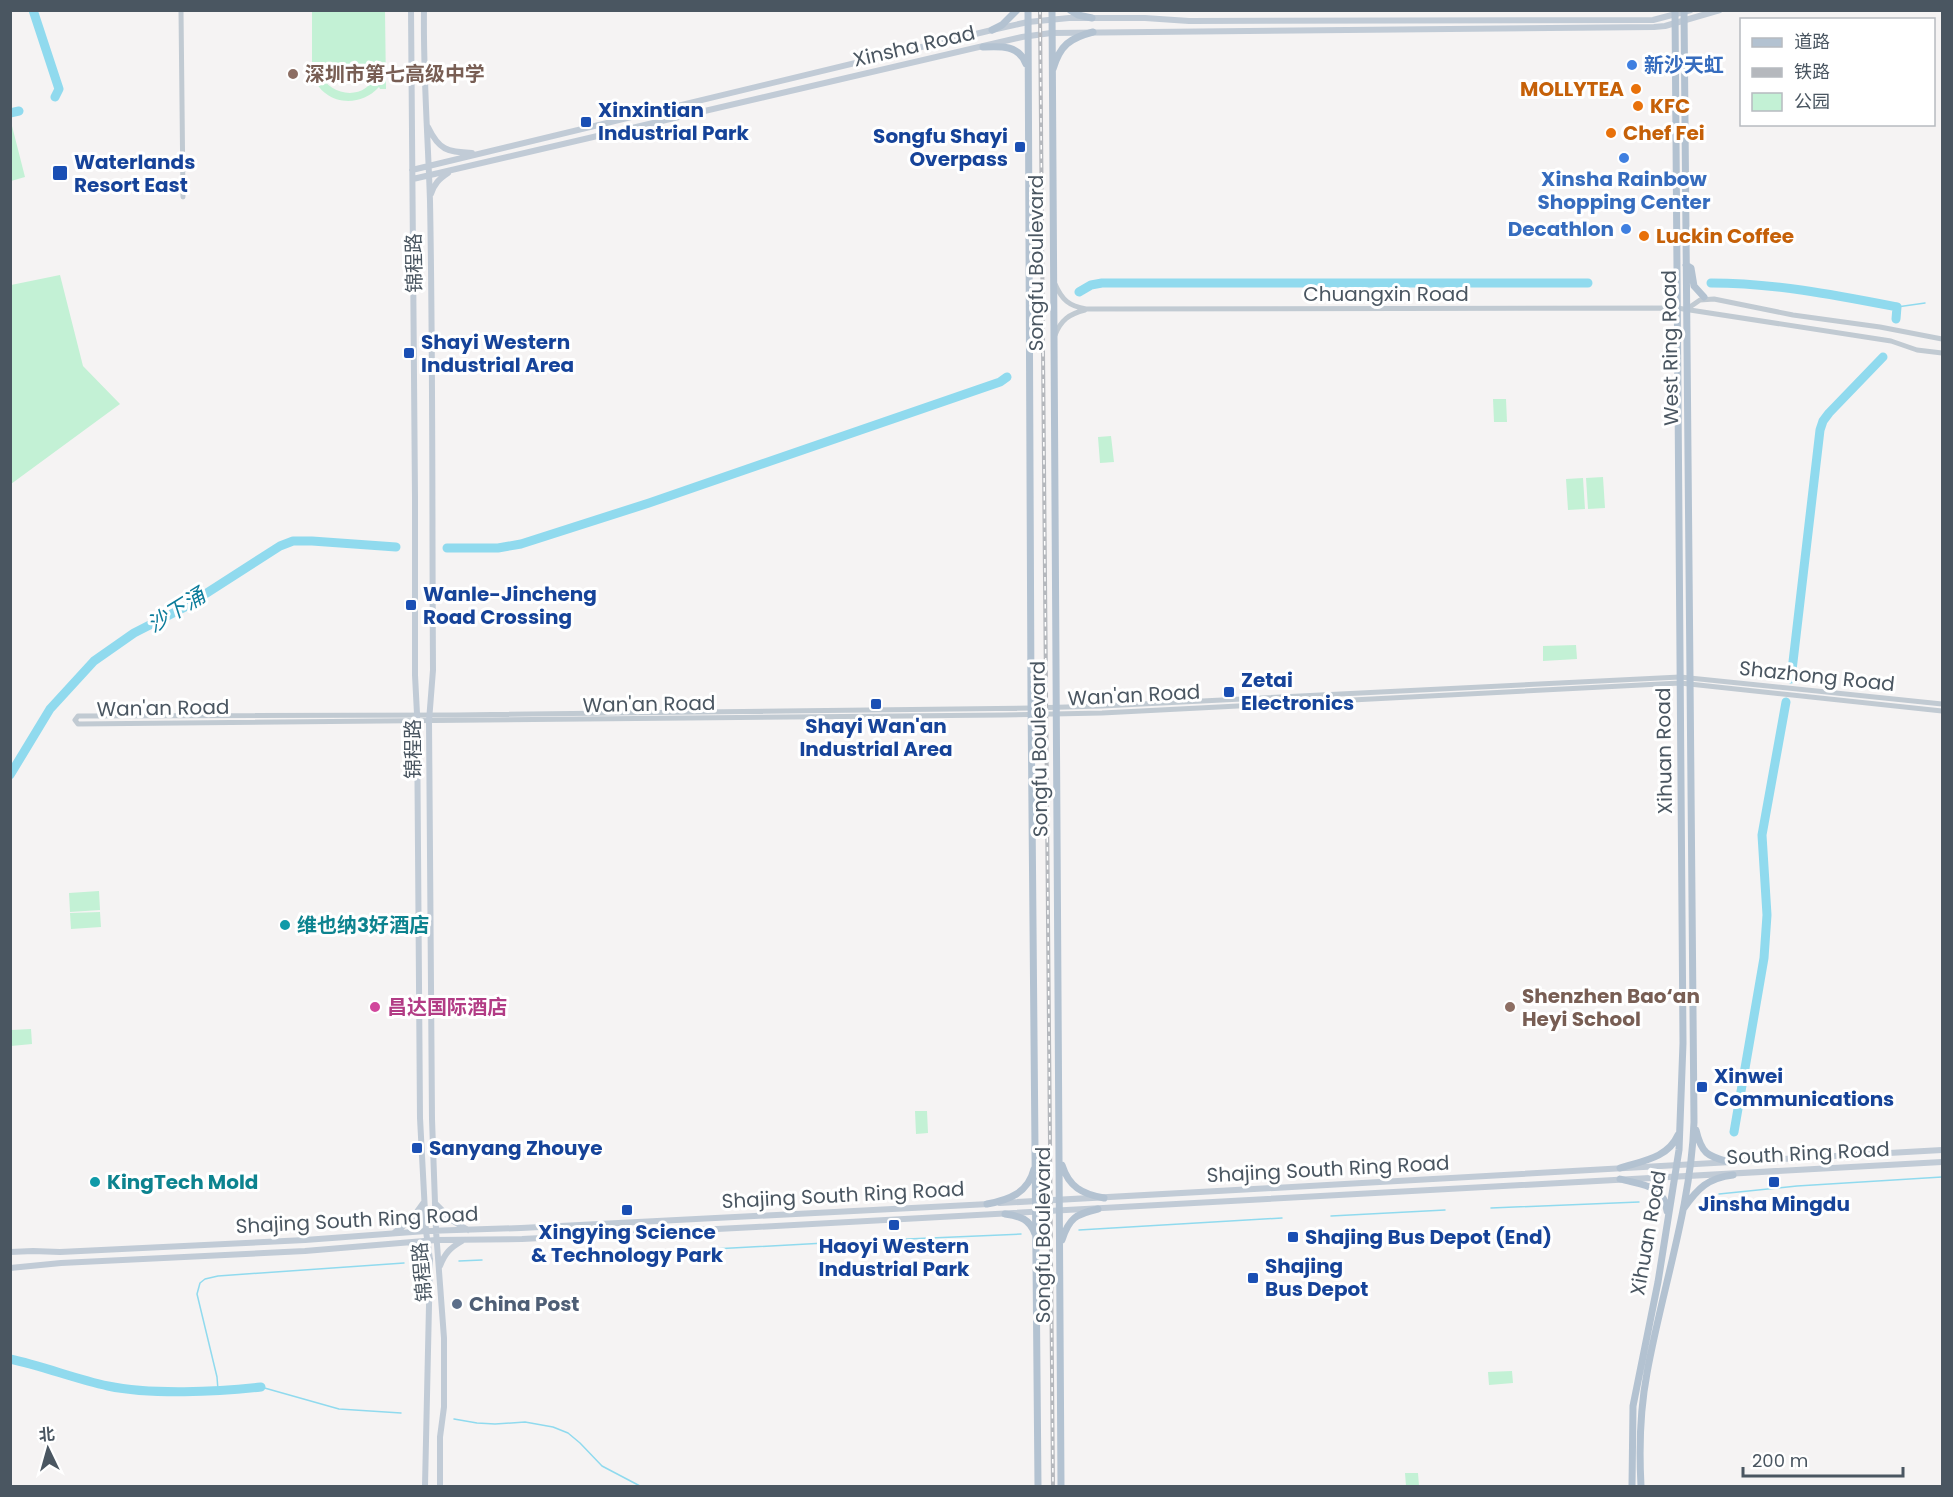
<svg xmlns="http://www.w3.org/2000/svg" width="1953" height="1497" font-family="Poppins,'Noto Sans SC',sans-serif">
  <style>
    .green { fill: #c3f1d5; fill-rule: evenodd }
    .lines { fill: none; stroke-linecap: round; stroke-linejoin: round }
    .stream { stroke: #90daee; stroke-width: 1.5 }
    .river { stroke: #90daee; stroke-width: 9 }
    .tertiary { stroke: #c1cad2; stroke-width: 5 }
    .secondary { stroke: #c1cbd6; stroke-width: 6 }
    .primary { stroke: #b3c2d1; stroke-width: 7 }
    .rail-casing { stroke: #b5b8bd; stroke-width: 4 }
    .rail { stroke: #fff; stroke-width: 1.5; stroke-dasharray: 4.5; stroke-linecap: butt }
    .shop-dot { fill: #3f7fe0; stroke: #fff; stroke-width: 2 }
    .education-dot { fill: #8d6e63; stroke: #fff; stroke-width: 2 }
    .food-dot { fill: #e8710a; stroke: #fff; stroke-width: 2 }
    .transit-dot { fill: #1a4fb4; stroke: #fff; stroke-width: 2 }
    .culture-dot { fill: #0f9aa8; stroke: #fff; stroke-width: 2 }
    .hotel-dot { fill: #d1479c; stroke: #fff; stroke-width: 2 }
    .service-dot { fill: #5c6f8a; stroke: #fff; stroke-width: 2 }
    .labels { text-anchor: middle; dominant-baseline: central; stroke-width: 6; stroke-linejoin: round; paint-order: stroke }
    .street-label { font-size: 20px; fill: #4a5661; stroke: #fff }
    .shop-label { font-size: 20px; font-weight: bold; fill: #366cbe; stroke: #fff; text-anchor: start }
    .education-label { font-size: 20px; font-weight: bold; fill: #785e54; stroke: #fff; text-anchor: start }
    .food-label { font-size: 20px; font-weight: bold; fill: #c56008; stroke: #fff; text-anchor: start }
    .transit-label { font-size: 20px; font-weight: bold; fill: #164399; stroke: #fff; text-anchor: start }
    .culture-label { font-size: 20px; font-weight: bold; fill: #0d838f; stroke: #fff; text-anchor: start }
    .hotel-label { font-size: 20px; font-weight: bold; fill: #b23c85; stroke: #fff; text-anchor: start }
    .service-label { font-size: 20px; font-weight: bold; fill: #4e5e75; stroke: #fff; text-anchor: start }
    .water-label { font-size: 21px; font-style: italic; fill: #0c7c9b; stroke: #fff }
  </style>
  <rect width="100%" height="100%" fill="#f5f3f3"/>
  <!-- green -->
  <path class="green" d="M 312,11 L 385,11 L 386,89 L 380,89 L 379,87 C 358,110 321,104 312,73 ZM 320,73 L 376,73 C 368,101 330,98 320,73 Z
    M 11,126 L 12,126 L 25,177 L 11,181 Z
    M 60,275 L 83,366 L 120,404 L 11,484 L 11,285 Z
    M 1493,399 L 1506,399 L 1507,422 L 1494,422 Z
    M 1111,436 L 1114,462 L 1100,463 L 1098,437 Z
    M 1603,477 L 1605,508 L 1588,509 L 1586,478 Z
    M 1583,478 L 1585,509 L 1568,510 L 1566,479 Z
    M 1576,645 L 1577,659 L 1543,661 L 1543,646 Z
    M 99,891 L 100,910 L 70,912 L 69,893 Z
    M 100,912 L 101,927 L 71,929 L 70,913 Z
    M 31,1029 L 32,1044 L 11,1046 L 11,1030 Z
    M 915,1111 L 927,1111 L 928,1133 L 916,1134 Z
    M 1512,1371 L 1513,1383 L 1489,1385 L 1488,1372 Z
    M 1405,1473 L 1418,1473 L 1419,1486 L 1406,1486 Z"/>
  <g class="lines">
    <!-- stream -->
    <path class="stream" d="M 1897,307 L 1925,303
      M 1719,1194 L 1797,1186 L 1942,1177
      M 1491,1208 L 1639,1202
      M 1331,1216 L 1445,1210
      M 1079,1230 L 1282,1218
      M 586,1256 L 861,1241 L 1021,1234
      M 459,1261 L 482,1260
      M 261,1387 L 339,1409 L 401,1413
      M 218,1390 L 217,1377 L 197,1294 L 200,1283 L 205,1279 L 218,1276 L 404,1263
      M 454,1419 L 477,1423 L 495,1424 L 525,1422 L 553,1427 L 568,1433 L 580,1443 L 602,1466 L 640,1486"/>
    <!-- river -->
    <path class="river" d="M 33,10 L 59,89 L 55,97
      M 10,113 L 19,111
      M 1711,283 C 1774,283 1835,295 1897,307 L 1896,319
      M 1079,292 L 1091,285 L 1102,283 L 1588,283
      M 447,548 L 498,548 L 521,544 L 649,503 L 1000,382 L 1007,377
      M 1791,679 L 1820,430 L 1823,421 L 1829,413 L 1883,357
      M 10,775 L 50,709 L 94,661 L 134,633 L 185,607 L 280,546 L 293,541 L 312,541 L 396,547
      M 1734,1132 L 1764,958 L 1767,915 L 1762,835 L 1786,702
      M 10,1359 C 43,1366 75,1379 108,1386 C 151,1395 217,1392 261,1387"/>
    <!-- tertiary -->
    <path class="tertiary" d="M 181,10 L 183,197
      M 1055,284 C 1062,300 1069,306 1086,309 L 1677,308 L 1891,341 L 1917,350 L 1942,353
      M 1687,309 L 1700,300 L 1714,299 L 1793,315 L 1880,327 L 1942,339
      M 1055,335 C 1061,320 1069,314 1085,310
      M 75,720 L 78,724 L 1003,715 L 1102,713 L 1680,683 L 1942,711
      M 75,720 L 78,716 L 456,715 L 1031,708 L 1102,706 L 1680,677 L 1942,704"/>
    <!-- secondary -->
    <path class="secondary" d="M 411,10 L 415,497 L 415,675 L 417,714 L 420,1118 L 426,1231 L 430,1260 L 425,1486
      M 424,10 C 423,74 428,138 430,201 C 433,358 432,514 433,670 L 429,721 L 432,1119 L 436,1231 L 444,1338 L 444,1407 L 440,1437 L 440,1486
      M 428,127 C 439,150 447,152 472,153
      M 412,170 L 992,30 L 1028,22 L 1069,18 L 1145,18 L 1189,21 L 1653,20 L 1691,10
      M 413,179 L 1022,37 L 1051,33 L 1654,27 L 1665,26 L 1720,10
      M 431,194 C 434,184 439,179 448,173
      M 435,1203 L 453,1221 L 468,1230
      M 1000,1203 C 1314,1185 1628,1170 1942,1150
      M 394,1233 L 411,1220 L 424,1202
      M 410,1243 L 430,1259
      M 10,1252 L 33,1251 L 60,1252 L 305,1240 L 426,1231 L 521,1228 L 989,1204
      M 440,1266 C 445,1253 450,1248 462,1241
      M 10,1268 L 61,1263 L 305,1251 L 436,1240 L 522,1239 L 756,1227 L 1942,1162"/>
    <!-- primary -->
    <path class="primary" d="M 1028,10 L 1031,699 L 1038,1486
      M 1052,10 L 1061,1486
      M 1070,10 L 1078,15 L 1092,18
      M 992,30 L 1002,25 L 1017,10
      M 983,47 C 1001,46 1019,45 1026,64
      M 1053,69 C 1060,45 1070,38 1093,32
      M 1686,265 L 1691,268 L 1694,286 L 1704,297
      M 1696,1130 C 1702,1156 1709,1156 1732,1163
      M 1062,1165 C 1069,1187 1082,1194 1104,1198
      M 1620,1168 C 1642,1161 1668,1158 1678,1135
      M 1620,1179 C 1641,1185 1664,1184 1667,1211
      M 987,1204 C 1009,1200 1028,1193 1034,1169
      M 1684,1208 C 1698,1188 1708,1178 1733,1175
      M 1005,1214 C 1020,1216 1030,1219 1035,1234
      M 1062,1240 C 1069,1218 1076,1214 1098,1209
      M 1632,1486 L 1633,1406 L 1658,1282 L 1679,1150 L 1683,1043 L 1675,10
      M 1641,1486 C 1639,1449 1640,1410 1647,1373 C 1662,1289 1691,1207 1694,1122 L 1684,10"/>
    <defs>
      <path id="rail" d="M 1040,10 L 1053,1486"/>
    </defs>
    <!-- rail casing -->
    <use href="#rail" class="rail-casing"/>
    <!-- rail -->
    <use href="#rail" class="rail"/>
  </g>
  <!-- markers -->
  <g class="shop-dot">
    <circle cx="1632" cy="65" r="6"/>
    <circle cx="1624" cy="158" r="6"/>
    <circle cx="1626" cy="229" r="6"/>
  </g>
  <g class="education-dot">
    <circle cx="293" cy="74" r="6"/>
    <circle cx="1510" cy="1007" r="6"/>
  </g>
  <g class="food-dot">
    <circle cx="1636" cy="89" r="6"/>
    <circle cx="1638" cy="106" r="6"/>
    <circle cx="1611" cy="133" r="6"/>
    <circle cx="1644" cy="236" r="6"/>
  </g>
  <g class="transit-dot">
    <rect x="580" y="116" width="12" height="12" rx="3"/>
    <rect x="1014" y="141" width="12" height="12" rx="3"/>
    <rect x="52" y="165" width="16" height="16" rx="3"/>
    <rect x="403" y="347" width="12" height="12" rx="3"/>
    <rect x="405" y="599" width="12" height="12" rx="3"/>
    <rect x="1223" y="686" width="12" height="12" rx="3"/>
    <rect x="870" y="698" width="12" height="12" rx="3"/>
    <rect x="1696" y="1081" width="12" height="12" rx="3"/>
    <rect x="411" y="1142" width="12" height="12" rx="3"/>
    <rect x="1768" y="1176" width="12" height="12" rx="3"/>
    <rect x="621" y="1204" width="12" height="12" rx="3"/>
    <rect x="888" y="1219" width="12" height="12" rx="3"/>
    <rect x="1287" y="1231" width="12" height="12" rx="3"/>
    <rect x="1247" y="1272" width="12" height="12" rx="3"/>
  </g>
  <g class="culture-dot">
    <circle cx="285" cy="925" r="6"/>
    <circle cx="95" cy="1182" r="6"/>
  </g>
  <circle class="hotel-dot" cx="375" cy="1007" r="6"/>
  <circle class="service-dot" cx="457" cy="1304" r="6"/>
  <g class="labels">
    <!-- street labels -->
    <g class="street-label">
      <text transform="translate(914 46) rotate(-13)">Xinsha Road</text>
      <text transform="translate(414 263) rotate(-91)">锦程路</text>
      <text transform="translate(1036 263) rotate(-90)">Songfu Boulevard</text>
      <text x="1386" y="294">Chuangxin Road</text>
      <text transform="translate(1670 348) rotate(-91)">West Ring Road</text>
      <text transform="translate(1817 676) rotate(6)">Shazhong Road</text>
      <text transform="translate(1134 695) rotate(-3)">Wan'an Road</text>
      <text transform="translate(649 704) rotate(-1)">Wan'an Road</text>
      <text transform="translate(163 708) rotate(-1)">Wan'an Road</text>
      <text transform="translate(413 749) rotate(-90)">锦程路</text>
      <text transform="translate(1039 749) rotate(-91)">Songfu Boulevard</text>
      <text transform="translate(1664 751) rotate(-91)">Xihuan Road</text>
      <text transform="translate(1808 1153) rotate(-3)">South Ring Road</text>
      <text transform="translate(1328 1169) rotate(-3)">Shajing South Ring Road</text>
      <text transform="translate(843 1195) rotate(-3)">Shajing South Ring Road</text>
      <text transform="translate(357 1220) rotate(-3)">Shajing South Ring Road</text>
      <text transform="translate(1648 1233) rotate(-80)">Xihuan Road</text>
      <text transform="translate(1043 1235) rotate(-90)">Songfu Boulevard</text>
      <text transform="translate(422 1272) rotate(-95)">锦程路</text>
    </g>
    <!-- shop labels -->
    <g class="shop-label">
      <text x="1644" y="65">新沙天虹</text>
      <text x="1624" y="179" text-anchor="middle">Xinsha Rainbow<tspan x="1624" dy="23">Shopping Center</tspan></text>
      <text x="1614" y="229" text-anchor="end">Decathlon</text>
    </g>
    <!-- education labels -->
    <g class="education-label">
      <text x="305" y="74">深圳市第七高级中学</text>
      <text x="1522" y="996">Shenzhen Bao‘an<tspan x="1522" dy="23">Heyi School</tspan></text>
    </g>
    <!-- food labels -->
    <g class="food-label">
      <text x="1624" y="89" text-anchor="end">MOLLYTEA</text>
      <text x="1650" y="106">KFC</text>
      <text x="1623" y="133">Chef Fei</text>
      <text x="1656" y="236">Luckin Coffee</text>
    </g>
    <!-- transit labels -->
    <g class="transit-label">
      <text x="598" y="110">Xinxintian<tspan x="598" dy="23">Industrial Park</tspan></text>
      <text x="1008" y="136" text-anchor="end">Songfu Shayi<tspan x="1008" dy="23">Overpass</tspan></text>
      <text x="74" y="162">Waterlands<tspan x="74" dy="23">Resort East</tspan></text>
      <text x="421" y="342">Shayi Western<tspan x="421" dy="23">Industrial Area</tspan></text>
      <text x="423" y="594">Wanle-Jincheng<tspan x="423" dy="23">Road Crossing</tspan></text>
      <text x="1241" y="680">Zetai<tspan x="1241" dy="23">Electronics</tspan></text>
      <text x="876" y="726" text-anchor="middle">Shayi Wan'an<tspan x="876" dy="23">Industrial Area</tspan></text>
      <text x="1714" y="1076">Xinwei<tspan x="1714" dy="23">Communications</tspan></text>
      <text x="429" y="1148">Sanyang Zhouye</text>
      <text x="1774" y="1204" text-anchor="middle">Jinsha Mingdu</text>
      <text x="627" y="1232" text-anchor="middle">Xingying Science<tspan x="627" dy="23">&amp; Technology Park</tspan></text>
      <text x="1305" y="1237">Shajing Bus Depot (End)</text>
      <text x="894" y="1246" text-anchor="middle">Haoyi Western<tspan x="894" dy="23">Industrial Park</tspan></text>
      <text x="1265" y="1266">Shajing<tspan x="1265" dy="23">Bus Depot</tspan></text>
    </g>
    <!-- culture labels -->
    <g class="culture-label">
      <text x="297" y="925">维也纳3好酒店</text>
      <text x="107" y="1182">KingTech Mold</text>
    </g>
    <!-- hotel labels -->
    <g class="hotel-label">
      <text x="387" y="1007">昌达国际酒店</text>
    </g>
    <!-- service labels -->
    <g class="service-label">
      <text x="469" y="1304">China Post</text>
    </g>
    <!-- water labels -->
    <g class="water-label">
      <text transform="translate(176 610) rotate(-32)">沙下涌</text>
    </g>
  </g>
  <!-- border -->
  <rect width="1953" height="1497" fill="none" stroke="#4a5661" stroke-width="24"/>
  <!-- legend -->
  <rect x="1740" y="18" width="195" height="108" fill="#ffffff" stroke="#b7bbc0" stroke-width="1.5"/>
  <rect x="1752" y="38" width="30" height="9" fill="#b3c2d1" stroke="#b7bbc0" stroke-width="1.5"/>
  <text x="1794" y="48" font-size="18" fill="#4a5661">道路</text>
  <rect x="1752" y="68" width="30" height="9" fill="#b5b8bd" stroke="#b7bbc0" stroke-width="1.5"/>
  <text x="1794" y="78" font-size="18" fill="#4a5661">铁路</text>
  <rect x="1752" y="93" width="30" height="18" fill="#c3f1d5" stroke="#b7bbc0" stroke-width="1.5"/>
  <text x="1794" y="108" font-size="18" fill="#4a5661">公园</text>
  <!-- north arrow -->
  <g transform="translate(48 1449) rotate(355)" stroke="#ffffff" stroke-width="4.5" paint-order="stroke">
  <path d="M0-4.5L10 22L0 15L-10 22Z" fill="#4a5661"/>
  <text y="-9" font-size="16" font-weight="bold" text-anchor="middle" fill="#4a5661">北</text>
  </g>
  <!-- scale -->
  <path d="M1743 1467v9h160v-9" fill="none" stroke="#4a5661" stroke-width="3"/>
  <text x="1752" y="1467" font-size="18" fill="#4a5661" stroke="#ffffff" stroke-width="4.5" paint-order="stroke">200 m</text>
</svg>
